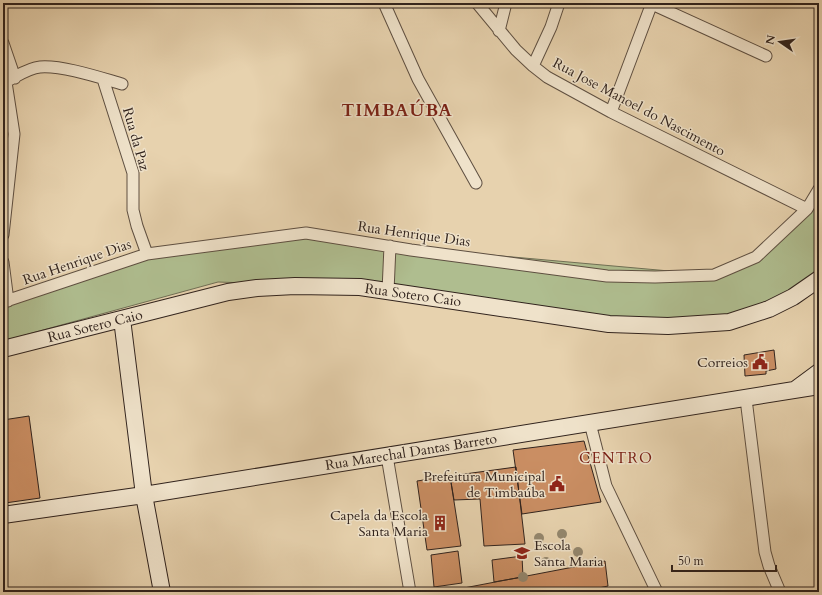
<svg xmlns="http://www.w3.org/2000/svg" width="822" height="595" font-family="Cardo,serif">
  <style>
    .green { fill: #afbd8f; stroke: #707056 }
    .building { fill: #ca8e63; stroke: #31231d }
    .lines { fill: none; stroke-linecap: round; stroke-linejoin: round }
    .street-casing { stroke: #5e4f41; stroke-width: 13 }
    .secondary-casing { stroke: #31231d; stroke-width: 18 }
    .street { stroke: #efe2ca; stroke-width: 11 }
    .secondary { stroke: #efe2ca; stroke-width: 16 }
    .tree { fill: #94876e }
    .labels { text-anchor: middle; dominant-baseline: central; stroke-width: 3; stroke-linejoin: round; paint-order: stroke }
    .street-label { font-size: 14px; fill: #31231d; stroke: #efe2ca }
    .poi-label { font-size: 14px; fill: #31231d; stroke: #efe2ca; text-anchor: end }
    .neighbourhood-label { font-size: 15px; letter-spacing: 1px; fill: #7a1f14; stroke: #efe2ca }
    .district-label { font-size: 18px; font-weight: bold; letter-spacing: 1px; fill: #7a1f14; stroke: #efe2ca }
  </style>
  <rect width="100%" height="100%" fill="#e7d2ae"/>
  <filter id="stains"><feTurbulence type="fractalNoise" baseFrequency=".005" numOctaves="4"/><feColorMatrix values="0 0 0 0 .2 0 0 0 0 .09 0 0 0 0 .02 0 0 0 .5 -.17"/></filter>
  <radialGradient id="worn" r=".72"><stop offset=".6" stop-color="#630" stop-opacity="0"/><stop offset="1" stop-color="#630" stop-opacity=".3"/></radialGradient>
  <!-- green -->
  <path class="green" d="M 819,189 L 819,279 L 769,309 L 668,326 L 360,287 L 218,282 L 3,341 L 3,302 L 147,254 L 306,233 L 390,246 L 714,275 L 756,257 Z"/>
  <!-- building -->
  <path class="building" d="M 774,350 L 776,369 L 766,371 L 766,374 L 745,376 L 744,355 Z
    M 29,416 L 40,498 L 5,503 L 3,488 L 3,420 Z
    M 584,441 L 601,502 L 522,514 L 513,450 Z
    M 516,467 L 525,544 L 484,546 L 480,499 L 454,500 L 450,476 Z
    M 450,476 L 461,546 L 427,550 L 417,481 Z
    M 458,551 L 462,583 L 434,587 L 431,555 Z
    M 522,556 L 523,577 L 494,582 L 492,560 Z
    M 605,561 L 608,586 L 580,592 L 443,592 Z"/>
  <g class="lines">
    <defs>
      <path id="street" d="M 384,3 L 418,79 L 476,183
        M 477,3 L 516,50 L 533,66 L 547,77 L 611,112 L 807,209
        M 652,4 L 766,56
        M 499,31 L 506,3
        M 3,43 L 15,78
        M 533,66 L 551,27 L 559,3
        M 103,79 L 133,173 L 133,210 L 137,226 L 147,254
        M 3,83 C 15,78 27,68 40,67 C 62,65 101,78 122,84
        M 611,112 L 652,3
        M 3,235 L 14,134 L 6,82
        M 3,262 L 8,301
        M 388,291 L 390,246
        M 3,302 L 147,254 L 306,233 L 411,250 L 607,276 L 655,277 L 714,275 L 756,257 L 807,209 L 819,189
        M 746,399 L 765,552 L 769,566 L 780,592
        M 590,423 L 606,486 L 657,592
        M 387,456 L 410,592"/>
      <path id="secondary" d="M 122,319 L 144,495 L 162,592
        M 3,349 L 228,292 L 257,288 L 295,286 L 360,287 L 609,324 L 668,326 L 729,322 L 769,309 L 793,297 L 819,279
        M 796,389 L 819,372
        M 3,515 L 144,495 L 819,386"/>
    </defs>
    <!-- street casing -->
    <use href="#street" class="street-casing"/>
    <!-- secondary casing -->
    <use href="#secondary" class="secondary-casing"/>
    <!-- street -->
    <use href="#street" class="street"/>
    <!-- secondary -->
    <use href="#secondary" class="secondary"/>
  </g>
  <!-- trees -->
  <g class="tree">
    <circle cx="562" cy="534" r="5"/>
    <circle cx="539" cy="538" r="5"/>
    <circle cx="578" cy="552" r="5"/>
    <circle cx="546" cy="562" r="5"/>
    <circle cx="523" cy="577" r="5"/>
  </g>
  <!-- icons -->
  <defs>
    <symbol id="civic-bare" viewBox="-9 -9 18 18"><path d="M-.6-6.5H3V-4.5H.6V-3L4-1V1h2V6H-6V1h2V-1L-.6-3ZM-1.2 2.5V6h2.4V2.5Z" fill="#8f2418" stroke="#efe2ca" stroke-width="2.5" paint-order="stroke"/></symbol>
    <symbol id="building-bare" viewBox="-9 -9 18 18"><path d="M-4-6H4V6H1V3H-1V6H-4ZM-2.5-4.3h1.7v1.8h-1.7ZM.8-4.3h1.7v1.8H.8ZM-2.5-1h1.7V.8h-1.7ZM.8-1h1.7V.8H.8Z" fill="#8f2418" stroke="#efe2ca" stroke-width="2.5" paint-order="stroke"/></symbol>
    <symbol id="school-bare" viewBox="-9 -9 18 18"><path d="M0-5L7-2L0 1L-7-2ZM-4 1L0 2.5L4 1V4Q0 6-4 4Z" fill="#8f2418" stroke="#efe2ca" stroke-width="2.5" paint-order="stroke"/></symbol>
  </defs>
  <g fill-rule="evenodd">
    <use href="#civic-bare" x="749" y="351" width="22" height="22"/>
    <use href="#civic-bare" x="546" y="473" width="22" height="22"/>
    <use href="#building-bare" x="429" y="512" width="22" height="22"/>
    <use href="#school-bare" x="511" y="542" width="22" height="22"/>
  </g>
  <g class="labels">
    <!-- street labels -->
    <g class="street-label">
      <text transform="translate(639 107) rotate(28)">Rua Jose Manoel do Nascimento</text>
      <text transform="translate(136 139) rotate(74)">Rua da Paz</text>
      <text transform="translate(414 234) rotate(8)">Rua Henrique Dias</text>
      <text transform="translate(77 262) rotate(-19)">Rua Henrique Dias</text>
      <text transform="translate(413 295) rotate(8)">Rua Sotero Caio</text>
      <text transform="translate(95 326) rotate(-14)">Rua Sotero Caio</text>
      <text transform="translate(411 452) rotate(-9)">Rua Marechal Dantas Barreto</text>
    </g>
    <!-- poi labels -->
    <g class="poi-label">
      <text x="748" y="362">Correios</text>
      <text x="545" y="476">Prefeitura Municipal<tspan x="545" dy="16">de Timbaúba</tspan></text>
      <text x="428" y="515">Capela da Escola<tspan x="428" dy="16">Santa Maria</tspan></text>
      <text x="534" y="545" text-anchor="start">Escola<tspan x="534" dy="16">Santa Maria</tspan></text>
    </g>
    <!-- neighbourhood labels -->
    <g class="neighbourhood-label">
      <text x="616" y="458">CENTRO</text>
    </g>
    <!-- district labels -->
    <g class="district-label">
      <text x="397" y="110">TIMBAÚBA</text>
    </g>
  </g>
  <!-- margin -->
  <rect width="822" height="595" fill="none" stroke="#e7d2ae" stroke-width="16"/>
  <rect x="4" y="4" width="814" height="587" fill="none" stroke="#31231d" stroke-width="2"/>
  <rect x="8" y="8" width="806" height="579" fill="none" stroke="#31231d"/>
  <!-- north arrow -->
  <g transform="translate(780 42) rotate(283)" stroke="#efe2ca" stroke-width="3" paint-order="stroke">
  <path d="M0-3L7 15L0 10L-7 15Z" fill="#31231d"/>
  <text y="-6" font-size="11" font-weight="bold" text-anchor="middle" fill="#31231d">N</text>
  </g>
  <!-- scale -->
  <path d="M672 565v6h104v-6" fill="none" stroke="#31231d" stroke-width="2"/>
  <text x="678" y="565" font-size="12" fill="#31231d" stroke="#efe2ca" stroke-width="3" paint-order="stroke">50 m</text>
  <rect width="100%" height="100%" filter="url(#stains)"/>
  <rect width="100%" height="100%" fill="url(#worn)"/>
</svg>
